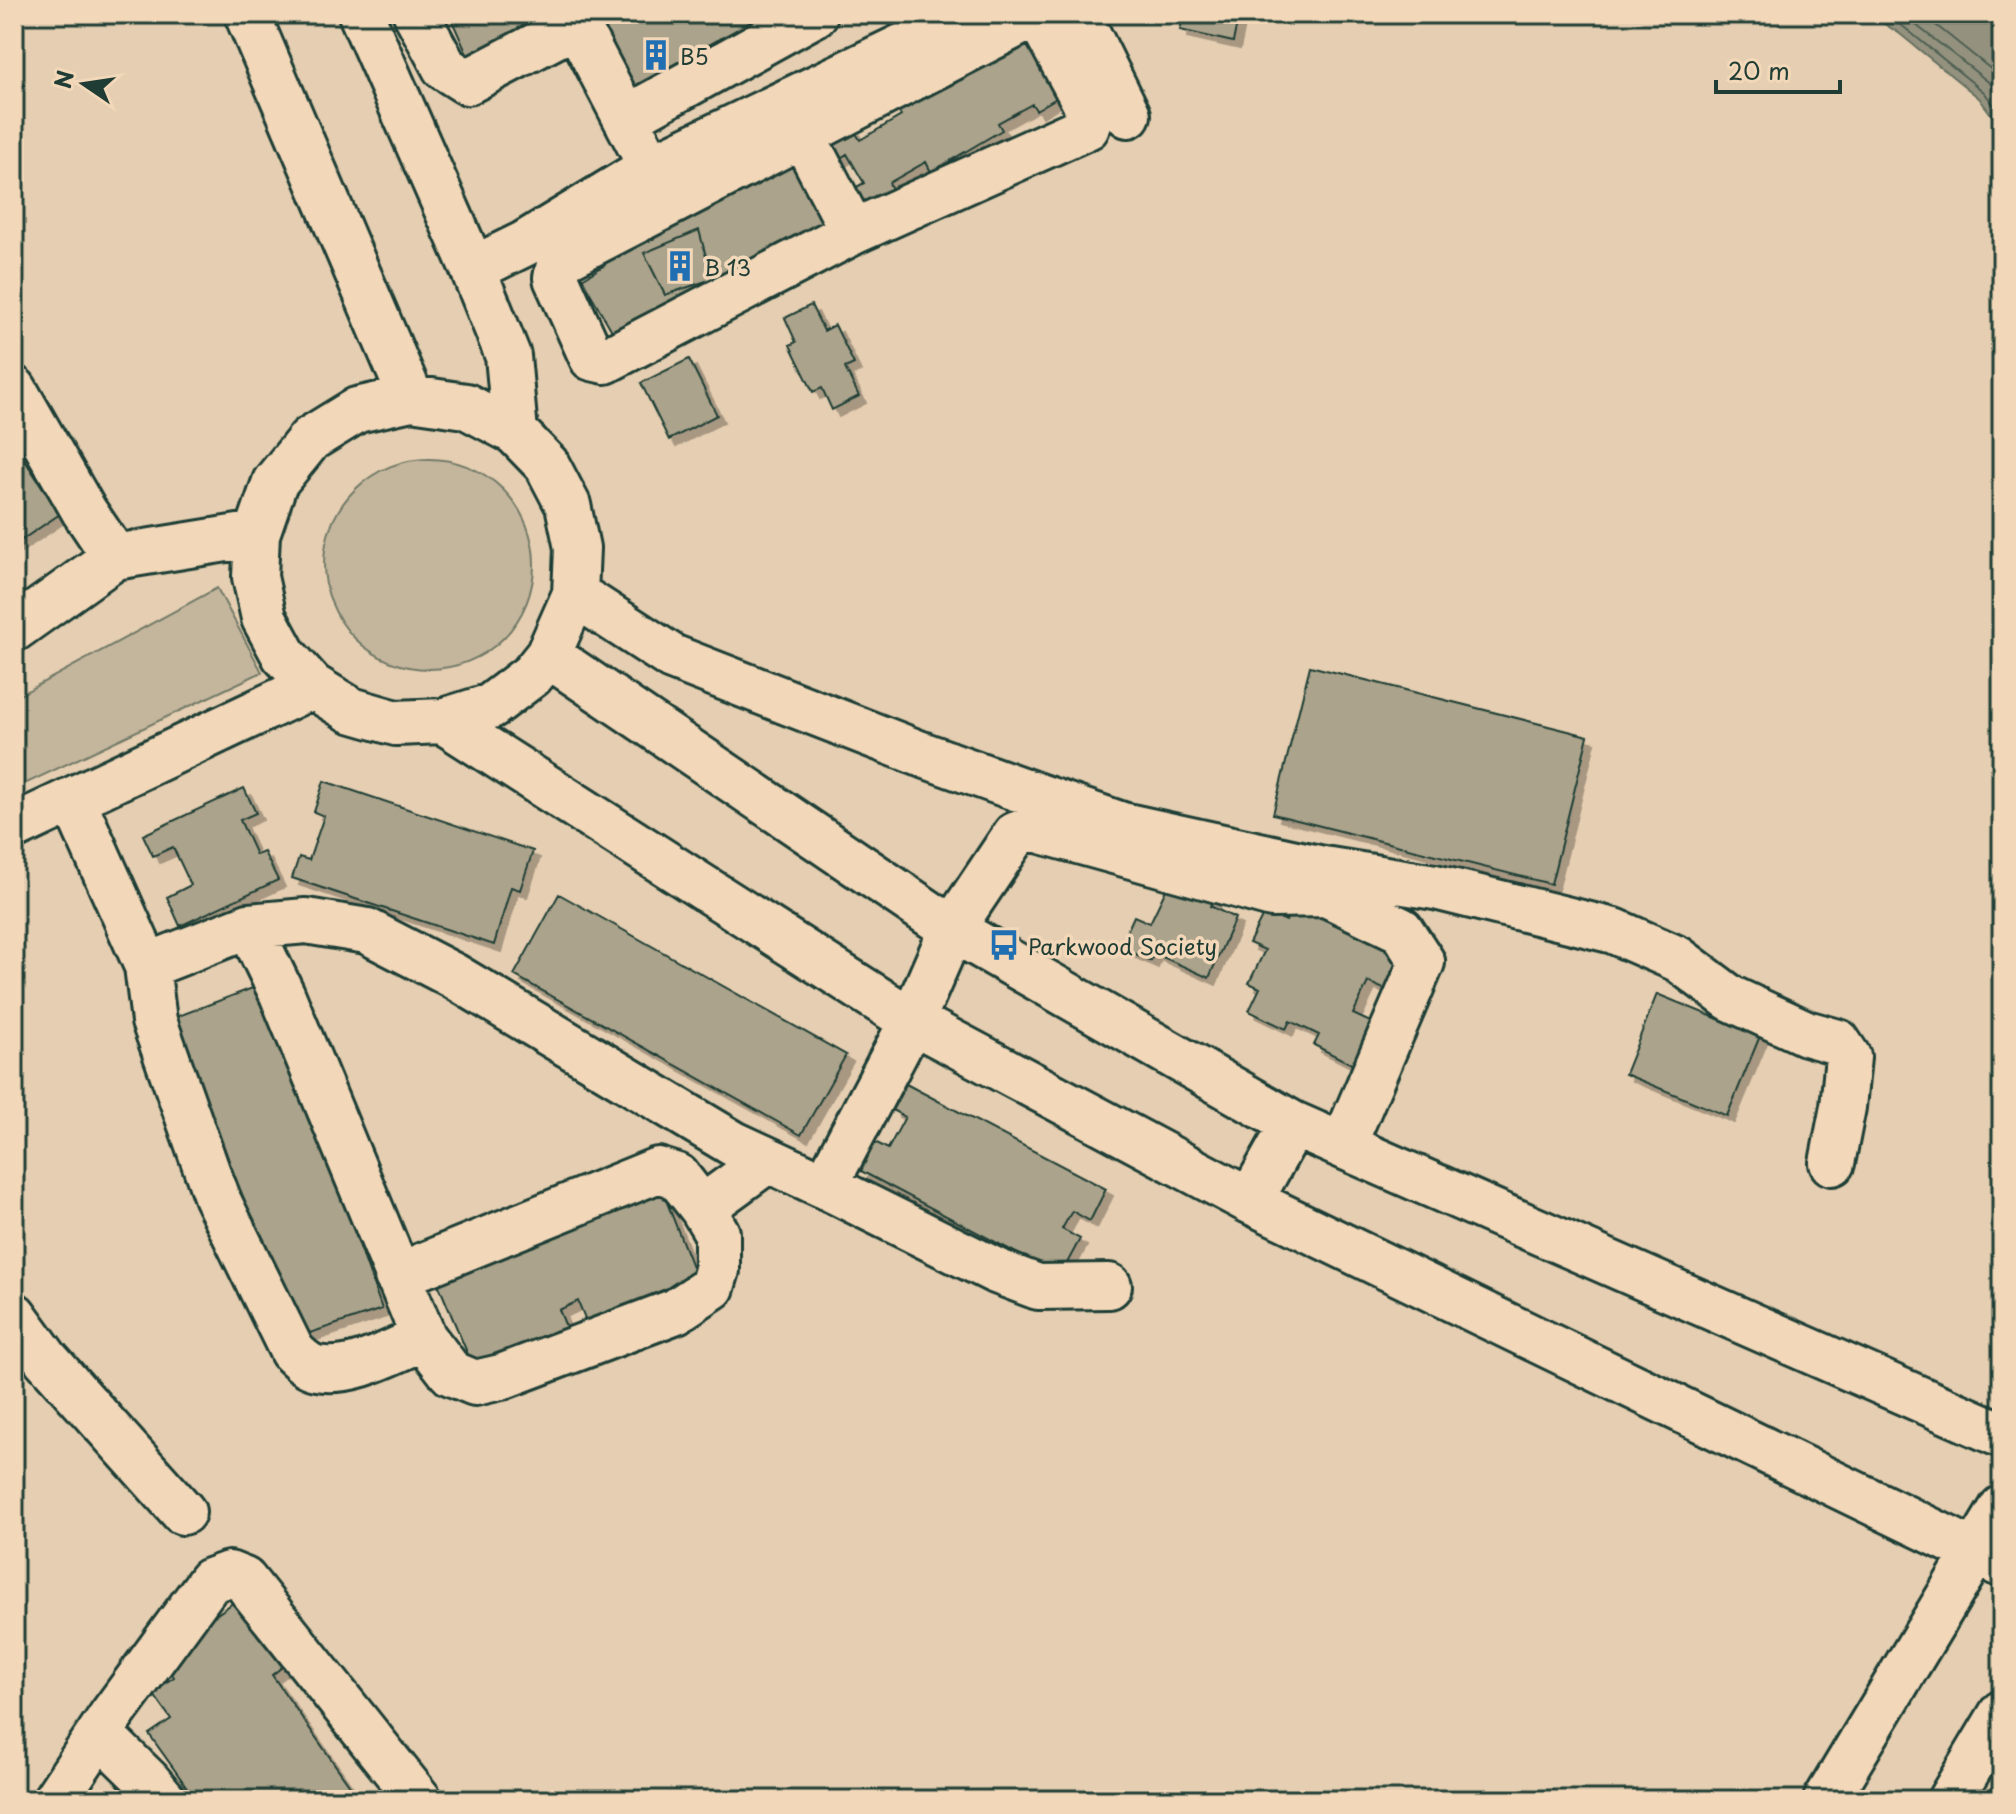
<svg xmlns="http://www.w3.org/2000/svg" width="2016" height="1814" font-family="'Playpen Sans',sans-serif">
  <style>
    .green { fill: #c4b69c; stroke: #727a68; stroke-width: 2 }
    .water { fill: #94927e; stroke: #657060; stroke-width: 2 }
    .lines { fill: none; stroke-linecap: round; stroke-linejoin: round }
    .shore { stroke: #4e5f52; stroke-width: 2 }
    .building { fill: #aba38b; stroke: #1f3d34; stroke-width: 2; filter: url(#shadow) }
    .street-casing { stroke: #1f3d34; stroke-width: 50 }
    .street { stroke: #f2d7b9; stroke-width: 44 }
    .labels { text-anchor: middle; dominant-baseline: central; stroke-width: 7; stroke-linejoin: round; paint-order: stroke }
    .poi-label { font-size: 22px; fill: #1f3d34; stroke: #f2d7b9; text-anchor: start }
  </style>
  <defs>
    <filter id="shadow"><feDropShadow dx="7" dy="7" stdDeviation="0" flood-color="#0004"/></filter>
  </defs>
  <rect width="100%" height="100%" fill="#e5ceb1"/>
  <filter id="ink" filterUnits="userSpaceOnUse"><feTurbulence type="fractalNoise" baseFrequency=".0125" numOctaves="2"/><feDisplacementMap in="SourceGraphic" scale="16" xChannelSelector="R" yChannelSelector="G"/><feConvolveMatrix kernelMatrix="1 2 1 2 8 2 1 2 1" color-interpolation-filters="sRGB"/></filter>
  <g filter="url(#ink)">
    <!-- green -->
    <path class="green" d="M324 564a105 105 0 1 1 210 0a105 105 0 1 1-210 0Z
      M 217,588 L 262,672 L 14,789 L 14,698 Z"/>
    <!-- water -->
    <path class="water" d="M 1869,14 L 1997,14 L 2002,20 L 2002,129 L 1979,98 L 1900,34 Z"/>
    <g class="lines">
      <!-- shore -->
      <path class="shore" d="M 1884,14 L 1905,28 L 1984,92 L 2002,116
        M 1902,14 L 1991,84 L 2002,99
        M 1922,14 L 2002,78"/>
    </g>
    <!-- building -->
    <path class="building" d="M 449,14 L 547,14 L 552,24 L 470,61 Z
      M 590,14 L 776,14 L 628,96 Z
      M 1184,14 L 1239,14 L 1233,42 L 1180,30 Z
      M 1031,23 L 1070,90 L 1036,110 L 1032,104 L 998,123 L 1002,130 L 931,172 L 926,162 L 889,183 L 894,193 L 865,210 L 853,189 L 864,183 L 847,154 L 836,161 L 826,144 L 853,128 L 860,140 L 901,116 L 894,103 Z
      M 788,159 L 800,180 L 808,175 L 828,210 L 818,216 L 823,224 L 619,343 L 582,279 L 605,265 L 601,258 Z
      M 699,230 L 712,279 L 665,295 L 644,253 Z
      M 811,305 L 824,331 L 835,325 L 854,364 L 845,368 L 859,396 L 832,410 L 822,388 L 813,392 L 790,345 L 796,342 L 785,318 Z
      M 689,359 L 717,415 L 669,440 L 641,383 Z
      M 14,444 L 60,514 L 14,545 Z
      M 1310,666 L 1588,736 L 1551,884 L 1273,814 Z
      M 324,781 L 533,851 L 520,890 L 511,887 L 494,945 L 292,878 L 299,857 L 309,860 L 324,816 L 314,812 Z
      M 244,788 L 256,813 L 240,820 L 256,855 L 264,852 L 278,880 L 180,926 L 167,897 L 191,885 L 173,847 L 153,856 L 143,835 Z
      M 1172,877 L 1215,897 L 1210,906 L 1235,918 L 1209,978 L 1154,953 L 1151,961 L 1120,947 L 1134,916 L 1150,923 Z
      M 559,894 L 846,1055 L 801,1135 L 514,975 Z
      M 1299,895 L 1400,953 L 1391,973 L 1403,978 L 1395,994 L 1368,982 L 1353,1014 L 1379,1026 L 1359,1068 L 1314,1045 L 1319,1035 L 1290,1021 L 1286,1029 L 1249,1011 L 1260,988 L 1249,983 L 1265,950 L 1249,943 L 1265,911 L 1286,921 Z
      M 266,983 L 382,1309 L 298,1337 L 173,1018 Z
      M 1657,994 L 1760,1036 L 1727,1116 L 1625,1074 Z
      M 906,1084 L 1106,1189 L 1090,1221 L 1072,1211 L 1062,1229 L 1080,1239 L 1060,1276 L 861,1171 L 875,1142 L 888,1149 L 905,1117 L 892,1110 Z
      M 661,1187 L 696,1277 L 586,1321 L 578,1301 L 559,1310 L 567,1329 L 471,1362 L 434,1274 Z
      M 240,1598 L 286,1664 L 272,1675 L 360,1800 L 196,1800 L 149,1734 L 171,1719 L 152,1692 L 174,1677 L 159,1655 Z"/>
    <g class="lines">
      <defs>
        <path id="street" d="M 247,14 L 411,398
          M 361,14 L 473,269 L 508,356 L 515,432 L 547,465 L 568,505 L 577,548 L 575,594 L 548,655 L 532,675 L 491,706 L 443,721 L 396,723 L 351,710 L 312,686 L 284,655 L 264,618 L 255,577 L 257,534 L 275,482 L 310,439 L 357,410 L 411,398 L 466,406 L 515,432
          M 416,14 L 445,68 L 467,82 L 570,28 L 581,33 L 651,167 L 970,14
          M 1078,14 L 1128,115
          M 786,103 L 853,232 L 605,361 L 592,358 L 556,278 L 560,260 L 1027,19 L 1041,21 L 1091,114 L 1087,127 L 853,232
          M 626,118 L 815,14
          M 473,269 L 524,244 L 651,167
          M 14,389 L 84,511 L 115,557
          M 575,594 L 672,657 L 921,754 L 1038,796 L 1122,825 L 1323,869 L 1435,887 L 1614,931 L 1678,959 L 1730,998 L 1806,1033 L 1838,1042 L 1848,1057 L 1843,1107 L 1832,1163
          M 14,629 L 115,557 L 257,534
          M 548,655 L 952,929 L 1293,1124 L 2002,1435
          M 443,721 L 912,1021 L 1250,1201 L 2002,1565
          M 73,800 L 147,966
          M 14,827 L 312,686
          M 249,926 L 282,994 L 424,1338 L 451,1373 L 475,1383 L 501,1377 L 676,1311 L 712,1287 L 717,1270 L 717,1233 L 702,1208 L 677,1176 L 658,1170 L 397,1276
          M 825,1186 L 912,1021 L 952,929 L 1015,835 L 1031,828 L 1272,895 L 1326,894 L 1401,930 L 1422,962 L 1343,1146
          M 1250,1201 L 1293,1124
          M 702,1208 L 768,1160
          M 14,1315 L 46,1359 L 183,1512
          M 424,1338 C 393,1351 352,1375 317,1368 C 307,1366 299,1358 292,1351 L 216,1196 L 154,1021 L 147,966 L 249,926 L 306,921 L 367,931 L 454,976 L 734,1144 L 825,1186 L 996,1271 L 1038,1287 L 1109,1286
          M 100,1734 L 148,1781 L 164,1800
          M 55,1800 L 111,1716 L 210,1581 L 229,1574 L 244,1580 L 419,1800
          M 1826,1800 L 2002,1508
          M 1950,1800 L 2002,1713"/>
      </defs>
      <!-- street casing -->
      <use href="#street" class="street-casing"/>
      <!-- street -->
      <use href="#street" class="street"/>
    </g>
  </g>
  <!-- icons -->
  <defs>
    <symbol id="building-bare" viewBox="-9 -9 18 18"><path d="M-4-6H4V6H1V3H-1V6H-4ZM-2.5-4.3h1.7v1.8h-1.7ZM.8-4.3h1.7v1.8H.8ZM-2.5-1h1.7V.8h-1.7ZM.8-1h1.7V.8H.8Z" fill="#1f6fb2" stroke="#f2d7b9" stroke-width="2.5" paint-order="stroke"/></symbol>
    <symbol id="bus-bare" viewBox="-9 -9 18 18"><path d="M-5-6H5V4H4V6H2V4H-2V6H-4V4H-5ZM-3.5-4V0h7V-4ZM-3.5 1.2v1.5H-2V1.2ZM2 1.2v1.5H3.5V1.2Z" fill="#1f6fb2" stroke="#f2d7b9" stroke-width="2.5" paint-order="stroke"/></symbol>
  </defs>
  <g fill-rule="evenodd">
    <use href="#building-bare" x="634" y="33" width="44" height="44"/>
    <use href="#building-bare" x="658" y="244" width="44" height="44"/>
    <use href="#bus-bare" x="982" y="923" width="44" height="44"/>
  </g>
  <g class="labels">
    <!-- poi labels -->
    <g class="poi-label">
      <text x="680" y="55">B5</text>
      <text x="704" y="266">B 13</text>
      <text x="1028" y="945">Parkwood Society</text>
    </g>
  </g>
  <!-- margin -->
  <rect width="2016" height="1814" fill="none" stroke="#f2d7b9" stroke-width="48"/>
  <rect x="24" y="24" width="1968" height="1766" fill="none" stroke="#1f3d34" stroke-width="3" filter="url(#ink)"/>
  <!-- north arrow -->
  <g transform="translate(84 84) rotate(283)" stroke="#f2d7b9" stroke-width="6" paint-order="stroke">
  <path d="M0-6L14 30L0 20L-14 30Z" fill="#1f3d34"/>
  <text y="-12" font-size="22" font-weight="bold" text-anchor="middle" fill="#1f3d34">N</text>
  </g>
  <!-- scale -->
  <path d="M1716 80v12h124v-12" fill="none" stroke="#1f3d34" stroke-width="4"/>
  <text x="1728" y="80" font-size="24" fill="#1f3d34" stroke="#f2d7b9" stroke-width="6" paint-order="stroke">20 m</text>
</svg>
